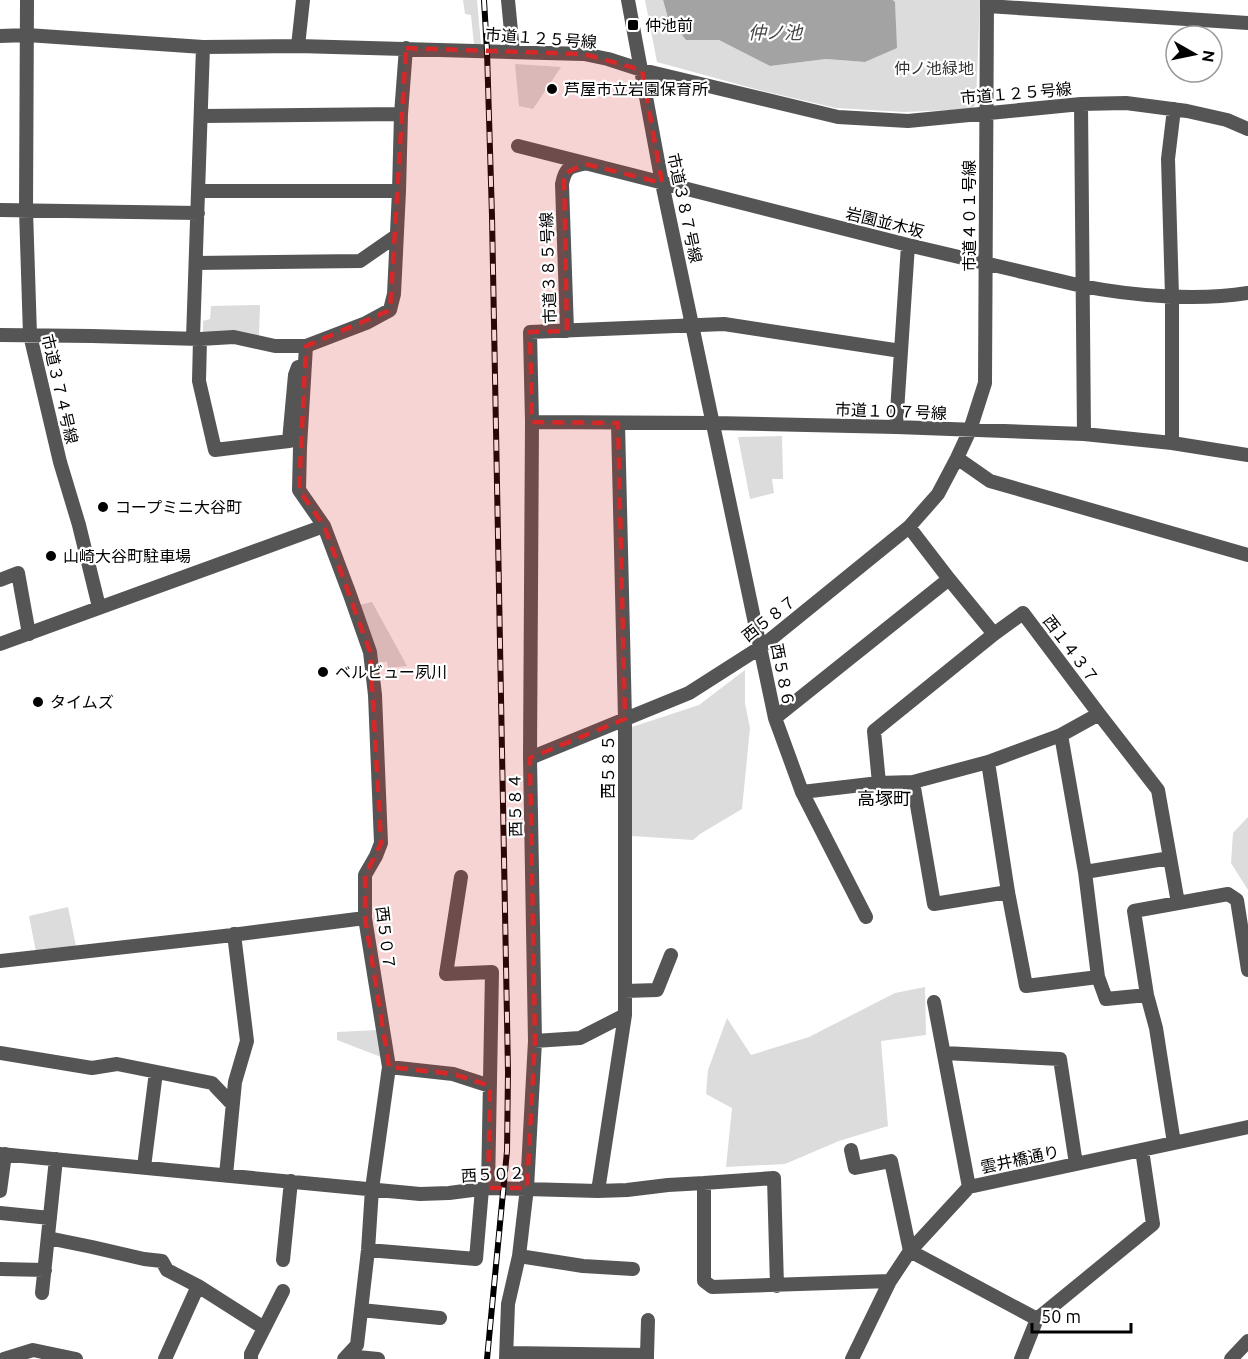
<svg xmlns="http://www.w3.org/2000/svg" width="1248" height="1359" font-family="Ubuntu,'Noto Sans JP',sans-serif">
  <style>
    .green { fill: #dcdcdc }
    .water { fill: #a3a3a3 }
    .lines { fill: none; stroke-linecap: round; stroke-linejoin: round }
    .minor { stroke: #555; stroke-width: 14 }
    .rail-casing { stroke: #000; stroke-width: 6 }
    .rail { stroke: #fff; stroke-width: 4; stroke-dasharray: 11; stroke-linecap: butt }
    .marked { fill: #d62828; fill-opacity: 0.2; stroke: #d62828; stroke-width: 4.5; stroke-dasharray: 12 8; stroke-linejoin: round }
    .poi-dot { fill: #000; stroke: #fff; stroke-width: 2 }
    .labels { text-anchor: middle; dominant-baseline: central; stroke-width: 4.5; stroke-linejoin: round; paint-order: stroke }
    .poi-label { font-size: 16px; fill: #000; stroke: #fff; text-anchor: start }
    .street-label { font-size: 16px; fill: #000; stroke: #fff }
    .park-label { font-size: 16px; fill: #333; stroke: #fff }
    .water-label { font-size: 18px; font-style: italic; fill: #444; stroke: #fff }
    .neighbourhood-label { font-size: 18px; fill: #000; stroke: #fff }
  </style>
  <rect width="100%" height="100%" fill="#fff"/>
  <!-- green -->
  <path class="green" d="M 463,0 L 477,0 L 481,45 L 474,45 L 471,15 L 465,14 Z
    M 645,0 L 663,0 L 668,18 L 686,40 L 719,40 L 770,66 L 826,59 L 865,62 L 896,48 L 895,2 L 893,0 L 980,0 L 976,103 L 973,109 L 904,112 L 836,108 L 759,90 L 657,62 Z
    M 515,64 L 561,67 L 533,109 L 519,106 Z
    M 260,305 L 259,336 L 203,333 L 203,321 L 210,319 L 211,306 Z
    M 782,436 L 783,479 L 772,479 L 774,493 L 750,499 L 738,437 Z
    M 372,602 L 407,666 L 388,668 L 387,662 L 378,662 L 376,650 L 359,605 Z
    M 745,670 L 745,703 L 750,728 L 742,809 L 700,834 L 693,840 L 632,836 L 632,727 L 699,705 Z
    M 1248,817 L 1248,890 L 1231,863 L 1233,833 Z
    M 68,907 L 76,946 L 36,952 L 29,916 Z
    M 925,987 L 926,1035 L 881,1041 L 888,1126 L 839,1141 L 785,1164 L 726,1167 L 732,1108 L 706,1094 L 708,1070 L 727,1018 L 751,1055 L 809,1037 L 895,993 Z
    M 377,1030 L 381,1057 L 337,1040 L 337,1032 Z"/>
  <!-- water -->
  <path class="water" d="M 663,0 L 893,0 L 895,2 L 897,48 L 865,62 L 826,59 L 770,66 L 719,40 L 686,40 L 668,18 Z"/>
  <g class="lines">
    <!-- minor -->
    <path class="minor" d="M 27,0 L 26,210 L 30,335 L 60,462 L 79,525 L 99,607
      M 508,0 L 513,52
      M 628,0 L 662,183 L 775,718 L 802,792 L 866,917
      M 987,6 L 1248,23
      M 0,36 L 27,35 L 203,47 L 298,46 L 584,54 L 608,59 L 642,70 L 838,117 L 908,121 L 1081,104 L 1126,103 L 1187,111 L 1227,120 L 1248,129
      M 298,46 L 303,0
      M 1081,104 L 1084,434
      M 201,116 L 401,114
      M 518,146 L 908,245 L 1082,286 C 1133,296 1197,301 1248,293
      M 198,191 L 399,191
      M 0,210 L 198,213
      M 196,263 L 360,261 L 396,236
      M 567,331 L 562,184 C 565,169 568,167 583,164
      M 0,335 L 92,336 L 200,339 L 234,337 L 275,346 L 306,346 L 366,323 L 390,310 L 394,294 L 399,191 L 401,114 L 406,48
      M 193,338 L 203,47
      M 200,339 L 199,381 L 215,450 L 289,441 L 295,375 L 298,367
      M 306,346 L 300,447 L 299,490 L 324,526 L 350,595 L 370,652 L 375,695 L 381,843 L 376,856 L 365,875 L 365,918 L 389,1067 L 372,1189 L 368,1250 L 357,1345 L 344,1359
      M 532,422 L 713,423 L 896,427 L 1084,434 L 1172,443 L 1248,455
      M 896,427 L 908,245
      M 1172,443 L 1172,296 L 1168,159 L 1174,109
      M 957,458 L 990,481 L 1248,555
      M 949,579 L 994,634
      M 0,580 L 18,573 L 29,634
      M 0,644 L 324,526
      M 775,718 L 949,579 L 909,527
      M 1061,735 L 1085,872 L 1098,977 L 1106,999 L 1147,995
      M 530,758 L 689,693 L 761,647 L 909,527 L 938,494 L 957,458 L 970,430 L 985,383 L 987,0
      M 988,762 L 1008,892 L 1026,986 L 1098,977
      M 913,782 L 934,904 L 1008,892
      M 879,783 L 874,731 L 994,634 L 1023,613 L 1099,714 L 1158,790 L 1178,903
      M 802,792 L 879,783 L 913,782 L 988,762 L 1061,735 L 1099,714
      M 1085,872 L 1170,858
      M 461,877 L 446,974 L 492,972 L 488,1188
      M 0,961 L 224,936 L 365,918
      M 625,991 L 657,990 L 671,955
      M 934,1002 L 969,1187
      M 535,1041 L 580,1038 L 625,1015 L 625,719 L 618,423
      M 0,1053 L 92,1068 L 117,1064 L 212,1083 L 232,1104
      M 944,1053 L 1060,1059 L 1076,1164
      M 389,1067 L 453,1074 L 490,1086
      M 1174,1143 L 1156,1028 L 1147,995 L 1134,911 L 1228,894 L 1237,900 L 1248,970
      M 851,1150 L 855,1168 L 891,1161 L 910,1251 L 1037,1319
      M 0,1154 L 420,1194 L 449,1193 L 488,1188 L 598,1191 L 627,1190 L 668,1185 L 704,1183 L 704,1281 L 712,1287 L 890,1281
      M 144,1167 L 156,1072
      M 226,1175 L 235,1082 L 247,1041 L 234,934
      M 704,1183 L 774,1178 L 777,1286
      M 0,1191 L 5,1154
      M 598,1191 L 625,1015
      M 0,1213 L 50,1218
      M 48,1238 L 92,1247 L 144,1259 L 162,1261 L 167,1270 L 198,1286
      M 368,1250 L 476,1259 L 482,1189
      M 519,1256 L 583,1266 L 633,1269
      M 283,1260 L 291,1181
      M 0,1269 L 45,1270
      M 42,1293 L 56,1159
      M 361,1310 L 440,1318
      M 507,1353 L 647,1355 L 647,1359
      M 647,1355 L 648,1320
      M 347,1356 L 378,1359
      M 4,1359 L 33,1350 L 76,1359
      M 165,1359 L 198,1286 L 264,1328
      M 251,1359 L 251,1354 L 283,1291
      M 506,1359 L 508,1304 L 519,1256 L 527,1188 L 535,1041 L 530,758 L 532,422 L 530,332 L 724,324 L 901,351
      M 852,1359 L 890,1281 L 910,1251 L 969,1187 L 1248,1127
      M 1021,1359 L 1037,1319 L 1153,1224 L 1142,1150
      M 1231,1359 L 1248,1341"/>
    <defs>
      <path id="rail" d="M 484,0 L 487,51 L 492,216 L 508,1072 L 507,1151 L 487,1359"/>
    </defs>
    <!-- rail casing -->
    <use href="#rail" class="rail-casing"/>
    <!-- rail -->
    <use href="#rail" class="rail"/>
  </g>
  <!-- marked area -->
  <path class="marked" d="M 406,48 L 584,54 L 642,70 L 662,183 L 585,164 L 564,174 L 567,331 L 530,332 L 532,422 L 618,423 L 625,719 L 530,758 L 535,1041 L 527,1188 L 488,1188 L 490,1086 L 453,1074 L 389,1067 L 365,918 L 365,875 L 381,843 L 370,652 L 324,526 L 299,490 L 306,346 L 390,310 Z"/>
  <!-- markers -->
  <g class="poi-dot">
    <rect x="627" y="19" width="12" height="12" rx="3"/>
    <circle cx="552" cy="89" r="6"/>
    <circle cx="103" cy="507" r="6"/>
    <circle cx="51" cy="556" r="6"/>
    <circle cx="323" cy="672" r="6"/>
    <circle cx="38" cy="702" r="6"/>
  </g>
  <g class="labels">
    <!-- poi labels -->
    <g class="poi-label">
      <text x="645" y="25">仲池前</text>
      <text x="564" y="89">芦屋市立岩園保育所</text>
      <text x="115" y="507">コープミニ大谷町</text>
      <text x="63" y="556">山崎大谷町駐車場</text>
      <text x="335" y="672">ベルビュー夙川</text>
      <text x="50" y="702">タイムズ</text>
    </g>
    <!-- street labels -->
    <g class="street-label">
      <text transform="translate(541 38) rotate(4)">市道１２５号線</text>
      <text transform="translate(1016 93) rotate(-5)">市道１２５号線</text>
      <text transform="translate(685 208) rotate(78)">市道３８７号線</text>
      <text transform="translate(969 216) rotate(-90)">市道４０１号線</text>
      <text transform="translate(885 222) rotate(14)">岩園並木坂</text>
      <text transform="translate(548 268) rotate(-92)">市道３８５号線</text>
      <text transform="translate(60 389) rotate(77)">市道３７４号線</text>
      <text transform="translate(891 411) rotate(2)">市道１０７号線</text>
      <text transform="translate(769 618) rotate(-38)">西５８７</text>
      <text transform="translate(1071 649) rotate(53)">西１４３７</text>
      <text transform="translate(783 675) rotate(79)">西５８６</text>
      <text transform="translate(608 767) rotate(-90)">西５８５</text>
      <text transform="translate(515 805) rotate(-91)">西５８４</text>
      <text transform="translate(386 938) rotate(83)">西５０７</text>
      <text transform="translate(1020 1159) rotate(-12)">雲井橋通り</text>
      <text transform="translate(493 1174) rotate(-3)">西５０２</text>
    </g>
    <!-- park labels -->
    <g class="park-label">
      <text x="934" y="68">仲ノ池緑地</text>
    </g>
    <!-- water labels -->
    <g class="water-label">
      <text x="775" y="32">仲ノ池</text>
    </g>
    <!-- neighbourhood labels -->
    <g class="neighbourhood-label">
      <text x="884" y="798">高塚町</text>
    </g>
  </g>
  <!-- north arrow -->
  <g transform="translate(1194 54) rotate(99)"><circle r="28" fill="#ffffff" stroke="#999999" stroke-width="1.5"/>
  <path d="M0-4.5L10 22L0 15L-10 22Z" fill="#000000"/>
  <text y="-9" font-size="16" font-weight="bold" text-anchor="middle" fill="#000000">N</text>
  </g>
  <!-- scale -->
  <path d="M1032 1323v9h99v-9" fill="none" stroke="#000000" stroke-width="3"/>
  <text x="1041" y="1323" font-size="18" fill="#000000" stroke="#ffffff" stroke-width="4.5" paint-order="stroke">50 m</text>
</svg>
